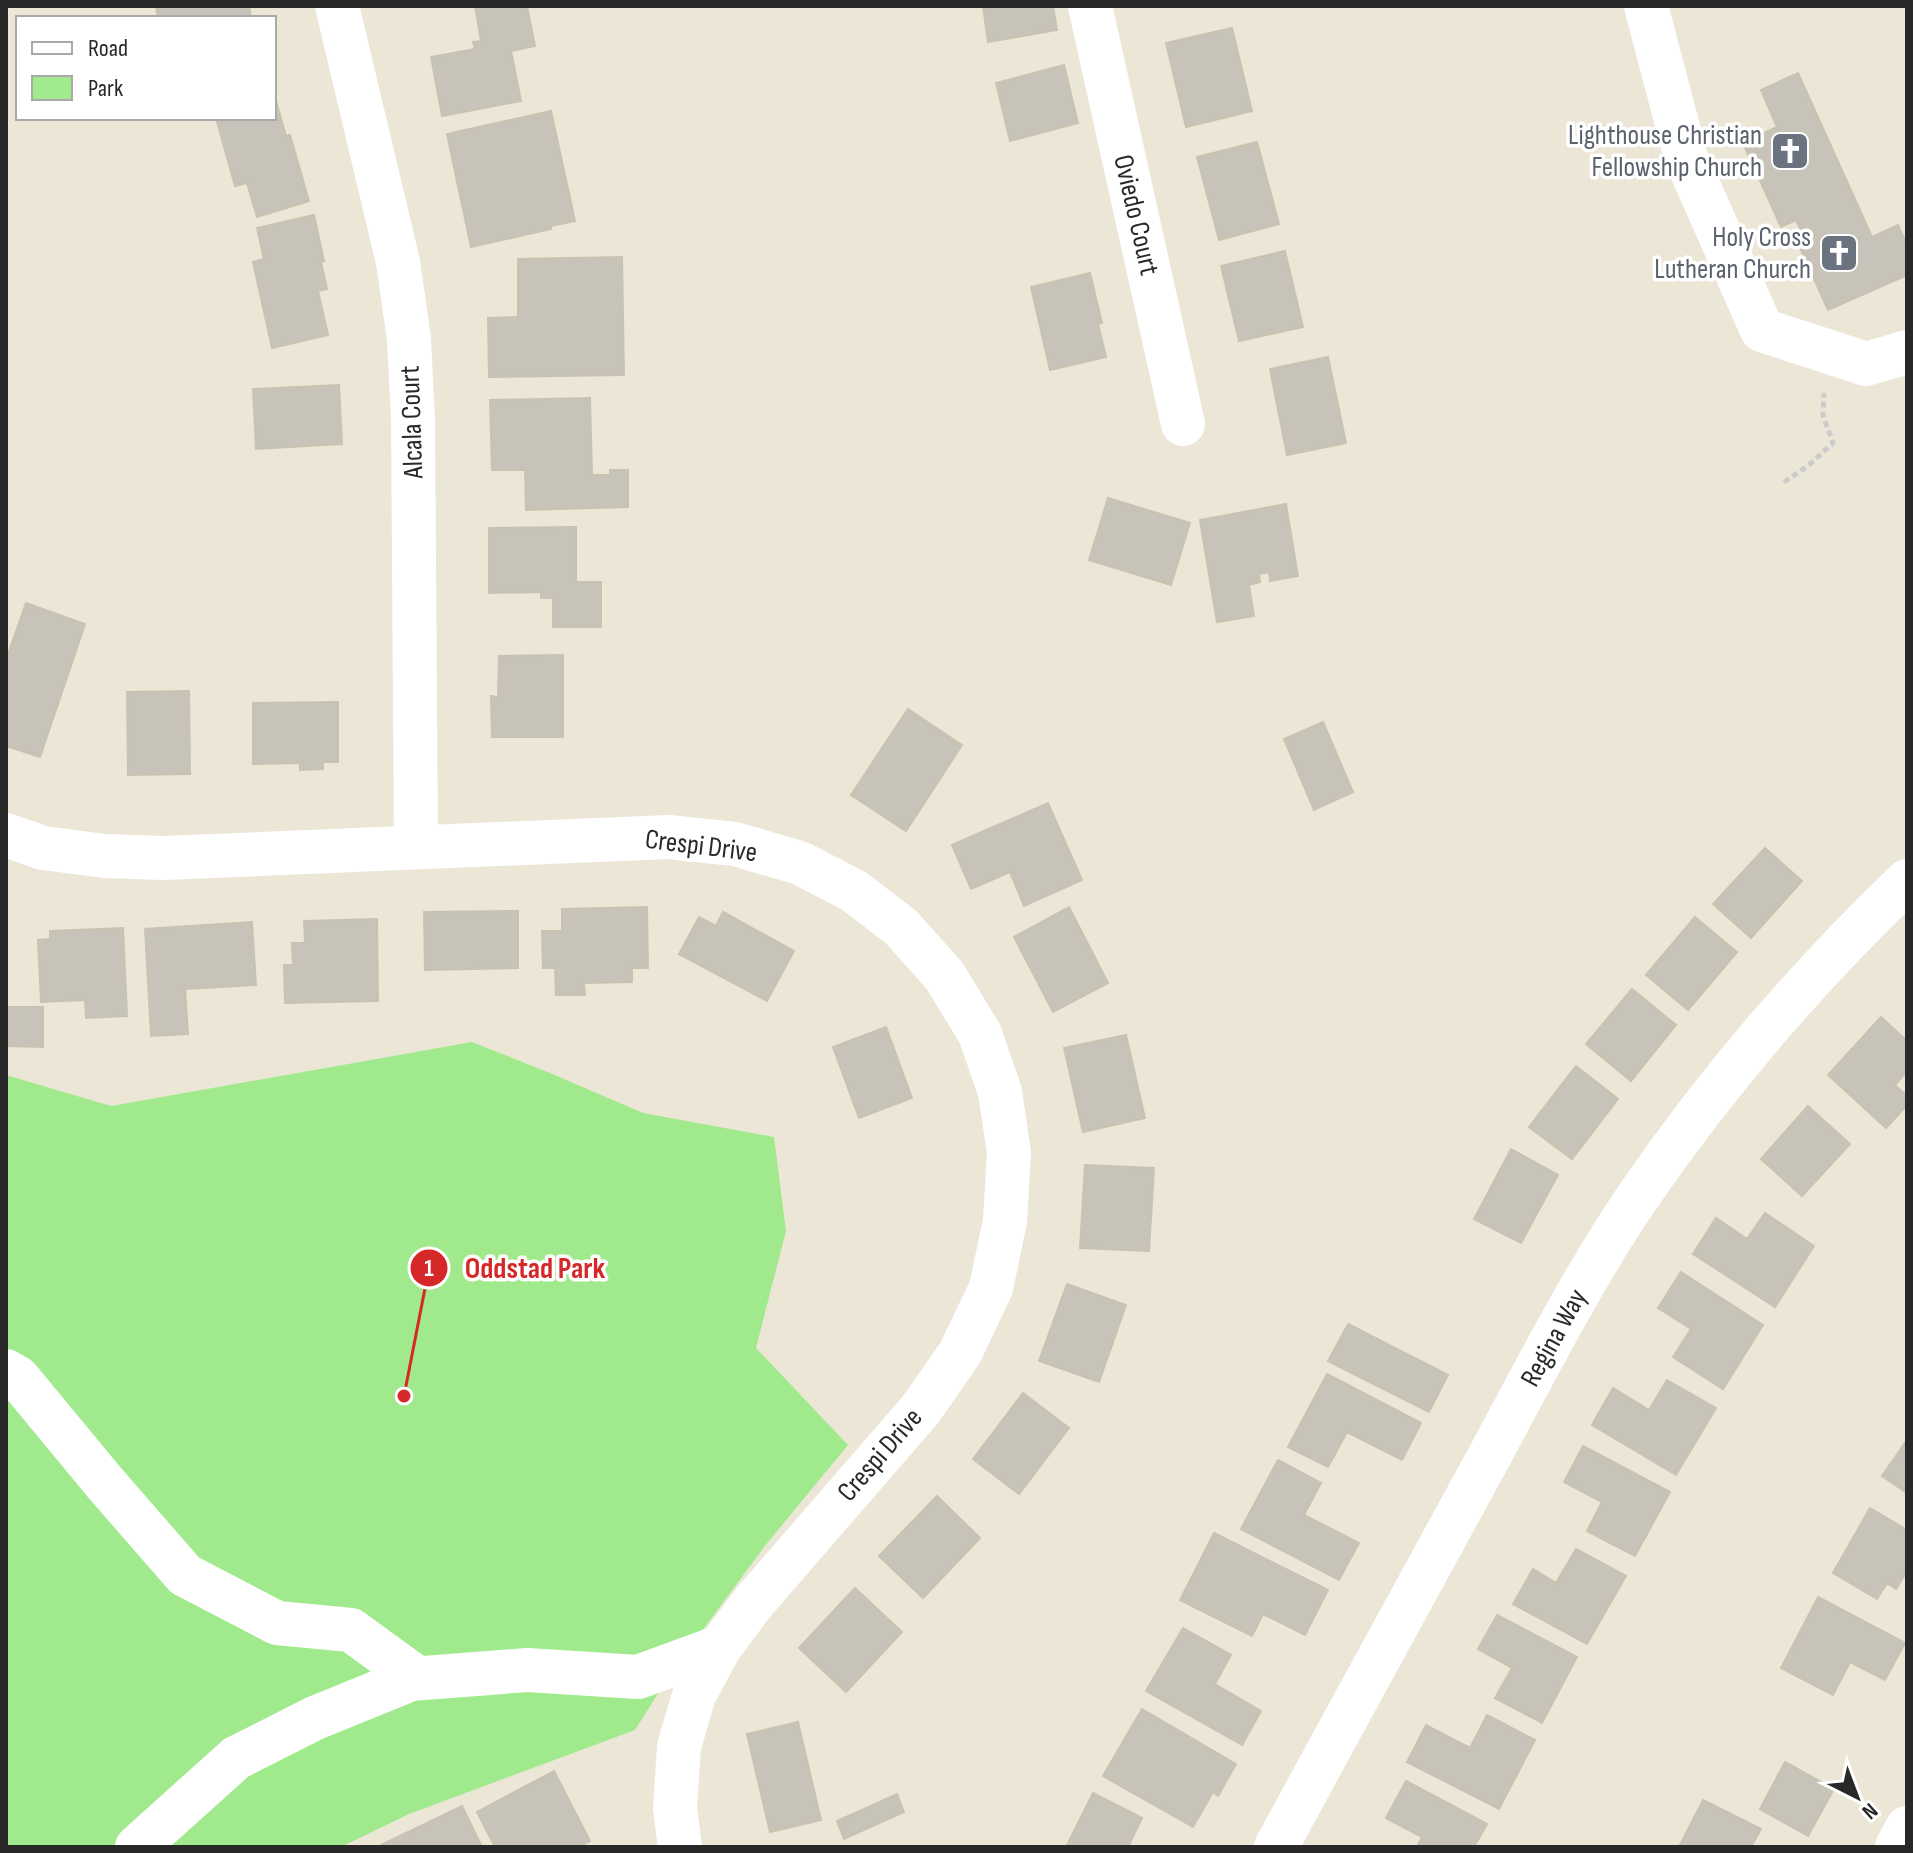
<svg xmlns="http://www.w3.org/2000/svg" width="1913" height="1853" font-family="'Sofia Sans Condensed',sans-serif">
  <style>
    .green { fill: #a0ea8d }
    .building { fill: #c7c3b8; stroke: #c8c3b1; stroke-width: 2 }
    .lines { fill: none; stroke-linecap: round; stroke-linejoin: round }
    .path { stroke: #cbcbcb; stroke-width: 5; stroke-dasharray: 6 4; stroke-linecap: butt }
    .minor { stroke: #fff; stroke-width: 44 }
    .labels { text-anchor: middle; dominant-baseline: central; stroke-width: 7; stroke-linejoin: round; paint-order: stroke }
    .worship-label { font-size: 28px; fill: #5b616d; stroke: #fff; text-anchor: end }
    .street-label { font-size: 28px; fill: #282828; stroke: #fff }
    .leader { fill: none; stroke: #d62828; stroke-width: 3 }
    .callout-dot { fill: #d62828; stroke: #fff; stroke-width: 3 }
    .mark-label { font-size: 24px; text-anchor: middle; font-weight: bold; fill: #fff }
    .callout-label { font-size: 30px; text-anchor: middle; font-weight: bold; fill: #d62828; stroke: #fff; stroke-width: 7; stroke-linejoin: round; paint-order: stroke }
  </style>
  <rect width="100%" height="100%" fill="#ece6d7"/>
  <!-- green -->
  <path class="green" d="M 472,1042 L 550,1073 L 643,1113 L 774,1137 L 786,1231 L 756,1348 L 848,1445 L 764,1547 L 671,1673 L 635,1730 L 409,1814 L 341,1847 L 6,1847 L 6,1075 L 111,1106 Z"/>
  <!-- building -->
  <path class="building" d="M 156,6 L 249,6 L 251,18 L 158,18 Z
    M 475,6 L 527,6 L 535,46 L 511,51 L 521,101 L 442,116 L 431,57 L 475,49 L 473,42 L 481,41 Z
    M 983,6 L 1053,6 L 1057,30 L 988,42 Z
    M 1232,28 L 1252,111 L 1186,127 L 1166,43 Z
    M 1064,65 L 1078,123 L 1010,141 L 996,83 Z
    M 1798,73 L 1872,237 L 1898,225 L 1907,245 L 1907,275 L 1828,310 L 1801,250 L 1808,247 L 1796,220 L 1781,227 L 1743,143 L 1777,127 L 1761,90 Z
    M 274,94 L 286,136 L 290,135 L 309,201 L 257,217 L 247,183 L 235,186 L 216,118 L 274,118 Z
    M 551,111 L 575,221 L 551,226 L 551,229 L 471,247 L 447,134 Z
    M 1257,142 L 1279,224 L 1219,240 L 1197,157 Z
    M 314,215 L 324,261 L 321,262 L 327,289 L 318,291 L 328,335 L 272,348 L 253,262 L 264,259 L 257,228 Z
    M 1285,251 L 1303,327 L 1239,341 L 1221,266 Z
    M 622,257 L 624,375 L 489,377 L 488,318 L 518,317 L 518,259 Z
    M 1090,273 L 1102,323 L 1098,324 L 1106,357 L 1050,370 L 1031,287 Z
    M 1328,357 L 1346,443 L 1287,455 L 1270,369 Z
    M 339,385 L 342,444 L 256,449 L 253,389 Z
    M 590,398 L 592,475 L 610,475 L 610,470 L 628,470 L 628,507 L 526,510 L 525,470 L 492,470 L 490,400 Z
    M 1108,498 L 1190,523 L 1171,585 L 1089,560 Z
    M 1286,504 L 1298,576 L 1270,581 L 1269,572 L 1259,574 L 1260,582 L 1249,585 L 1254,616 L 1217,622 L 1200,520 Z
    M 576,527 L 576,582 L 601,582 L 601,627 L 553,627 L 553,598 L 541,598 L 541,592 L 489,593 L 489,528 Z
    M 26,603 L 85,624 L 40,757 L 6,746 L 6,653 L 8,654 Z
    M 563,655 L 563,737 L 492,737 L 491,696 L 498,697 L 499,656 Z
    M 189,691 L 190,774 L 128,775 L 127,692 Z
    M 338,702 L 338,762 L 323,762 L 323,769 L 300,770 L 300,763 L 253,764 L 253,703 Z
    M 908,709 L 962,745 L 906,831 L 851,795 Z
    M 1323,722 L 1353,792 L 1314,810 L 1284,739 Z
    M 1048,803 L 1082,880 L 1024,906 L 1010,872 L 971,889 L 952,845 Z
    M 1765,848 L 1802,881 L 1751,938 L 1713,904 Z
    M 647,907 L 648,968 L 632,968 L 632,982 L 584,983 L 585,995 L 556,995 L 555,968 L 543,968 L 542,931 L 562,931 L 562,909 Z
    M 1069,907 L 1108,983 L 1053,1012 L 1014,937 Z
    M 518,911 L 518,968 L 425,970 L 424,912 Z
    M 723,912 L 794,951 L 767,1001 L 679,954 L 699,917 L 716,926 Z
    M 1695,917 L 1737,952 L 1688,1010 L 1646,975 Z
    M 377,919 L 378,1001 L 285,1003 L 284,965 L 293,965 L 292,943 L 305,943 L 304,921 Z
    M 252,922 L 256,985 L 185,989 L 188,1034 L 151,1036 L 145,929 Z
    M 123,928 L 127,1016 L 86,1018 L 85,1000 L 41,1002 L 38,940 L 50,939 L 50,931 Z
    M 1632,989 L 1676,1025 L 1631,1081 L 1586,1044 Z
    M 6,1007 L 43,1007 L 43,1047 L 6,1046 Z
    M 1881,1017 L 1907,1041 L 1907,1071 L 1895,1085 L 1907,1096 L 1907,1105 L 1886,1128 L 1828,1075 Z
    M 886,1027 L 912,1098 L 859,1118 L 833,1047 Z
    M 1126,1035 L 1145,1118 L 1083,1132 L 1064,1048 Z
    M 1576,1066 L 1618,1099 L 1572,1159 L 1529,1127 Z
    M 1808,1106 L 1850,1144 L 1802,1196 L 1761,1159 Z
    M 1511,1149 L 1558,1175 L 1521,1243 L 1474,1219 Z
    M 1085,1165 L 1154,1168 L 1149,1251 L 1080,1248 Z
    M 1765,1213 L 1814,1246 L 1775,1307 L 1693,1254 L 1716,1218 L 1747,1239 Z
    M 1681,1272 L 1763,1325 L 1723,1389 L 1673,1357 L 1691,1329 L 1658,1308 Z
    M 1067,1284 L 1126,1305 L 1099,1382 L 1039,1361 Z
    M 1348,1324 L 1448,1375 L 1429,1412 L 1328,1361 Z
    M 1327,1374 L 1421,1423 L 1402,1460 L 1347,1432 L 1328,1467 L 1288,1447 Z
    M 1667,1380 L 1716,1408 L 1676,1475 L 1592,1425 L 1613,1388 L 1649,1410 Z
    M 1023,1393 L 1069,1428 L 1019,1494 L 973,1459 Z
    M 1907,1440 L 1907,1493 L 1882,1476 Z
    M 1583,1446 L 1670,1492 L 1635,1556 L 1587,1531 L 1602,1502 L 1564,1482 Z
    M 1278,1460 L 1321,1483 L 1304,1515 L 1359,1543 L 1339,1580 L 1241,1529 Z
    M 937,1496 L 980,1538 L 923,1598 L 879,1556 Z
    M 1870,1508 L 1907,1530 L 1907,1571 L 1896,1589 L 1887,1583 L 1877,1599 L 1833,1573 Z
    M 1214,1533 L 1328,1590 L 1305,1635 L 1263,1614 L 1252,1636 L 1180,1600 Z
    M 1576,1549 L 1626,1576 L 1587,1644 L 1513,1604 L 1533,1569 L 1556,1583 Z
    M 855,1588 L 902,1632 L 846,1692 L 799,1648 Z
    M 1818,1597 L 1905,1643 L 1885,1680 L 1850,1662 L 1833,1695 L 1781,1668 Z
    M 1497,1615 L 1577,1657 L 1542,1723 L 1495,1698 L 1512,1668 L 1478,1649 Z
    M 1183,1628 L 1231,1655 L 1215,1684 L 1261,1711 L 1242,1745 L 1146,1691 Z
    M 1142,1709 L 1236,1764 L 1218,1796 L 1213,1792 L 1193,1827 L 1103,1776 Z
    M 1487,1715 L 1535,1740 L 1499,1809 L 1407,1762 L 1426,1725 L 1470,1748 Z
    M 798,1722 L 821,1820 L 770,1832 L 747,1734 Z
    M 1785,1762 L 1834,1789 L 1808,1836 L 1760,1809 Z
    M 554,1771 L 590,1841 L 579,1847 L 495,1847 L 477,1812 Z
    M 1406,1781 L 1487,1824 L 1474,1847 L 1417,1847 L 1422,1837 L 1386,1818 Z
    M 1093,1793 L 1142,1818 L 1128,1847 L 1066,1847 Z
    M 897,1794 L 904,1812 L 844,1839 L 837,1821 Z
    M 1703,1800 L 1761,1829 L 1751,1847 L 1679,1847 Z
    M 462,1806 L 482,1847 L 382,1847 L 381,1845 Z"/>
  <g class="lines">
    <!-- path -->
    <path class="path" d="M 1784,482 L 1808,466 L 1833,443 L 1823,415 L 1824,393"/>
    <!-- minor -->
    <path class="minor" d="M 337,6 L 398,262 L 409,339 L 413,419 L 416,847
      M 1090,6 L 1183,424
      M 1646,6 L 1686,158 L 1762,330 L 1866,364 L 1907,352
      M 6,835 L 43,848 L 105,856 L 164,858 L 668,837 L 735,844 L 800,863 L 854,891 L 901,927 L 944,975 L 980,1034 L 1000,1092 L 1009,1153 L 1005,1221 L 991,1288 L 960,1353 L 921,1409 L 752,1604 L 720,1647 L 694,1695 L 679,1747 L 675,1808 L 680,1847
      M 6,1371 L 18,1378 L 104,1482 L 185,1575 L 277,1623 L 351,1630 L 417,1678
      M 137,1847 L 236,1758 L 315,1718 L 411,1679 L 527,1670 L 638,1677 L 720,1647
      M 1276,1847 C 1347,1716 1419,1585 1490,1455 C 1537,1368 1582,1279 1637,1198 C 1715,1084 1807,977 1907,881
      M 1897,1847 L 1907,1828"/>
  </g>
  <!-- icons -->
  <defs>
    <symbol id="church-square" viewBox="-11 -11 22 22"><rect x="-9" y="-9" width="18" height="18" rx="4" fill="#6b7280" stroke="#fff"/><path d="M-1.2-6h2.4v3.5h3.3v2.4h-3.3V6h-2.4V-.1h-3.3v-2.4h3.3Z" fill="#fff"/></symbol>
  </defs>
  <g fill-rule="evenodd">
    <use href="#church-square" x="1768" y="129" width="44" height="44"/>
    <use href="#church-square" x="1817" y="231" width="44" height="44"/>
  </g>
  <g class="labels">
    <!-- worship labels -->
    <g class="worship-label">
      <text x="1762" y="135">Lighthouse Christian<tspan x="1762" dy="32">Fellowship Church</tspan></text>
      <text x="1811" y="237">Holy Cross<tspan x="1811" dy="32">Lutheran Church</tspan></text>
    </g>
    <!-- street labels -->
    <g class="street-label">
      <text transform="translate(1136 215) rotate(77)">Oviedo Court</text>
      <text transform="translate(412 422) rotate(-92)">Alcala Court</text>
      <text transform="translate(701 846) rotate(7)">Crespi Drive</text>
      <text transform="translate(1554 1338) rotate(-61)">Regina Way</text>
      <text transform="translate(880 1455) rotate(-49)">Crespi Drive</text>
    </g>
  </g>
  <!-- callouts -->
  <path class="leader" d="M404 1396L429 1268"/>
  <g class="callout-dot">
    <circle cx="404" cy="1396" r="8"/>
    <circle cx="429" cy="1268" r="20"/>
  </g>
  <g class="mark-label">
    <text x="429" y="1276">1</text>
  </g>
  <g class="callout-label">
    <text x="535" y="1278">Oddstad Park</text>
  </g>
  <!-- border -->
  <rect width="1913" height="1853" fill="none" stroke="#282828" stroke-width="16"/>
  <!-- legend -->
  <rect x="16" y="16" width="260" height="104" fill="#ffffff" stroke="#a9a9a9" stroke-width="2"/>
  <rect x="32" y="42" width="40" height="12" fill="#ffffff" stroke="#a9a9a9" stroke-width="2"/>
  <text x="88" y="56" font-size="24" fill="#282828">Road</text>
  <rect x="32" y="76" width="40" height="24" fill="#a0ea8d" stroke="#a9a9a9" stroke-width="2"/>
  <text x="88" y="96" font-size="24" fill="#282828">Park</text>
  <!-- north arrow -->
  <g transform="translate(1857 1797) rotate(138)" stroke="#ffffff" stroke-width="6" paint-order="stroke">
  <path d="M0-6L14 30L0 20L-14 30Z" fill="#282828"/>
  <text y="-12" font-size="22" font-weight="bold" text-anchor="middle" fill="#282828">N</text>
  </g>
</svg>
